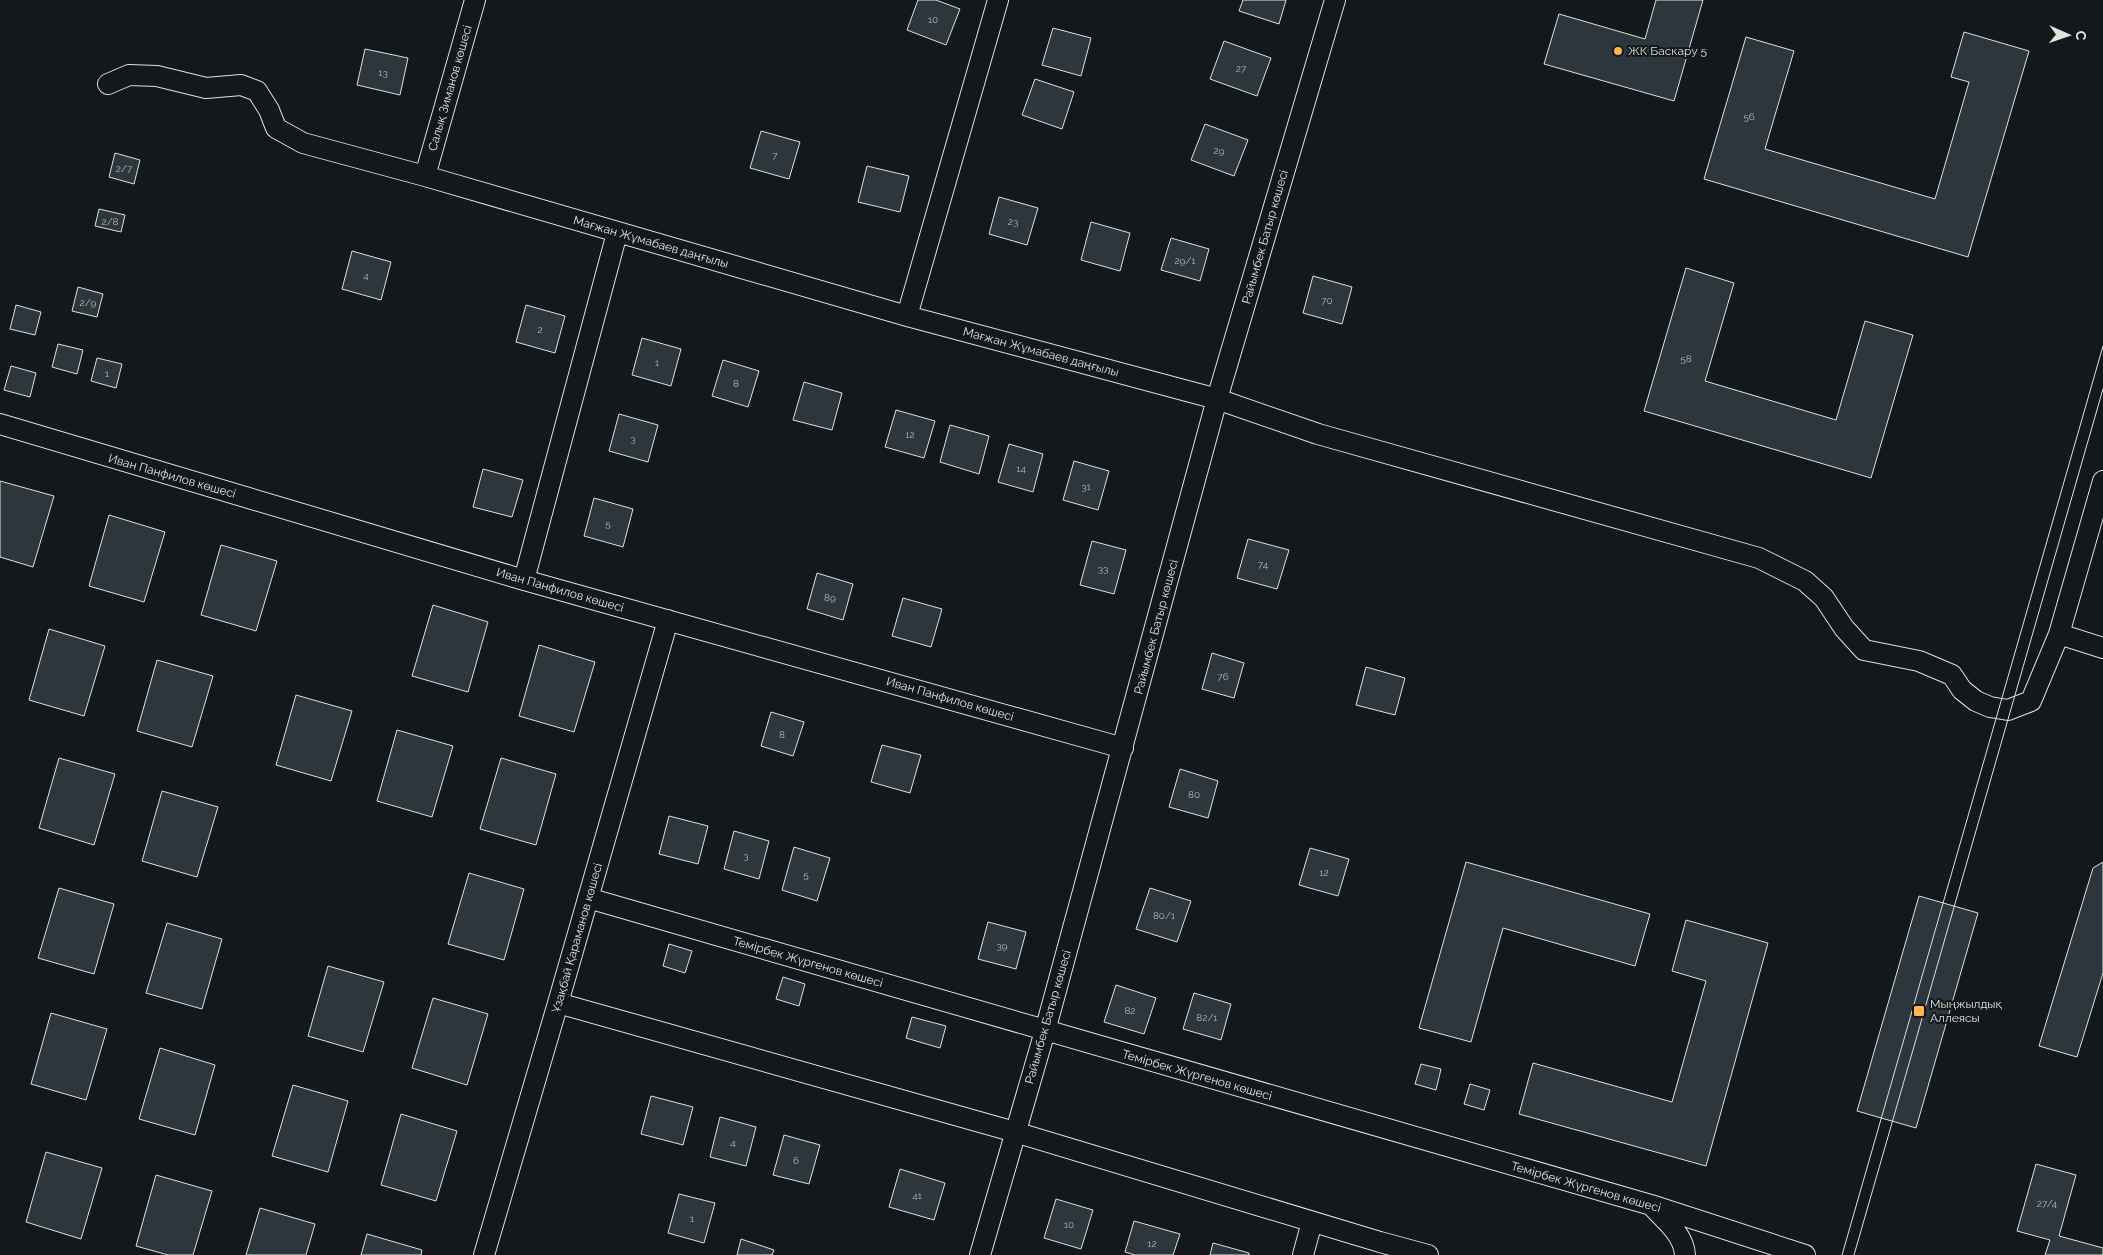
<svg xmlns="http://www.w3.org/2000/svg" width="2103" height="1255" font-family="Raleway,sans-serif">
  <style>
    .building { fill: #2c363c; stroke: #d8e6dc }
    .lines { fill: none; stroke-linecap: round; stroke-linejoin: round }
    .minor-casing { stroke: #d8e6dc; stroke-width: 22 }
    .minor { stroke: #14181c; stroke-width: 20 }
    .tram { stroke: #d8e6dc; stroke-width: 1 }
    .poi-dot { fill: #ffb74d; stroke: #14181c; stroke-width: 2 }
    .labels { text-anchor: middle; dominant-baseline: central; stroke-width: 4; stroke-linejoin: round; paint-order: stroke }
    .number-label { font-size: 10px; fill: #adbab4 }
    .poi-label { font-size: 12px; fill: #d8e6dc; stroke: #14181c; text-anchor: start }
    .street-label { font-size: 12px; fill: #d8e6dc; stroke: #14181c }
  </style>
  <rect width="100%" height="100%" fill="#14181c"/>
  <!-- building -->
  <path class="building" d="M 918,0 L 936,0 L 960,9 L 946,45 L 907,30 Z
    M 1243,0 L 1286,0 L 1279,24 L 1239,11 Z
    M 1656,0 L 1703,0 L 1674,101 L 1544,64 L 1559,14 L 1645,39 Z
    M 1053,28 L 1091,38 L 1081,76 L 1042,65 Z
    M 1964,32 L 2029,51 L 1968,257 L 1704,179 L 1746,37 L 1794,51 L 1765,149 L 1935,199 L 1969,82 L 1951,77 Z
    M 1224,41 L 1271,58 L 1257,96 L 1210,79 Z
    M 365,49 L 408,58 L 400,95 L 357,85 Z
    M 1035,79 L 1074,92 L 1062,129 L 1022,115 Z
    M 1205,124 L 1248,140 L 1234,176 L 1191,160 Z
    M 761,131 L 800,142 L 789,179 L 750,168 Z
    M 115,153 L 140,160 L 134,184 L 109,177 Z
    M 867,166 L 909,176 L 900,212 L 858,202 Z
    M 999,197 L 1038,208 L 1027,245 L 989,234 Z
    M 99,209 L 125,215 L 121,232 L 95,226 Z
    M 1091,222 L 1130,233 L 1120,271 L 1081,260 Z
    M 1171,238 L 1209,249 L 1200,281 L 1161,270 Z
    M 352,251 L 391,262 L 381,300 L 342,289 Z
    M 1686,268 L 1734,283 L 1705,381 L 1836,420 L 1865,321 L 1913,335 L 1871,478 L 1644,411 Z
    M 1313,276 L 1352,287 L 1342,324 L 1303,313 Z
    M 78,287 L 103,294 L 97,317 L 72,311 Z
    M 16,305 L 41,312 L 35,335 L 10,329 Z
    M 526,305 L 565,316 L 555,353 L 516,342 Z
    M 642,338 L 681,349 L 671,386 L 632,375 Z
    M 58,344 L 83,350 L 77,374 L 52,367 Z
    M 97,358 L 122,364 L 116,388 L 91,381 Z
    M 723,360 L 759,371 L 748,407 L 712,396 Z
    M 11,366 L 36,373 L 30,397 L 4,390 Z
    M 804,382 L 842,393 L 832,430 L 793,420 Z
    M 896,410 L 935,421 L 924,458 L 885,447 Z
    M 619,414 L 658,425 L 648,462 L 609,451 Z
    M 950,425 L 989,436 L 979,474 L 940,462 Z
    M 1009,444 L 1043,454 L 1033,492 L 998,482 Z
    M 1074,461 L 1109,471 L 1098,510 L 1063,500 Z
    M 483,469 L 523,480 L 512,517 L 473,507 Z
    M 0,481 L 54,496 L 33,567 L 0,557 Z
    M 594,498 L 633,509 L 623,547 L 584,536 Z
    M 109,515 L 165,532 L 144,602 L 89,586 Z
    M 1248,539 L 1289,550 L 1277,589 L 1237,578 Z
    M 1092,541 L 1126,550 L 1114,594 L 1080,585 Z
    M 221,545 L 277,561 L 256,631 L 201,615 Z
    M 817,573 L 853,584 L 843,620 L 807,609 Z
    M 903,598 L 942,609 L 931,647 L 892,636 Z
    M 433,605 L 488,622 L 468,692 L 412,676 Z
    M 49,629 L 105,646 L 84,716 L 29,700 Z
    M 539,645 L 595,662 L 574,732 L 519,716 Z
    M 1212,653 L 1244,663 L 1234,698 L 1202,689 Z
    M 157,660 L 213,676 L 192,747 L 137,731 Z
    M 1366,667 L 1405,678 L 1395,715 L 1356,705 Z
    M 296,695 L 352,711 L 331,781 L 276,765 Z
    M 771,712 L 804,722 L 793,756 L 761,746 Z
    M 397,730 L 453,746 L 432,817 L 377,801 Z
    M 882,745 L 921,755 L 910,793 L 871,782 Z
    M 59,758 L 115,774 L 94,845 L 39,828 Z
    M 501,758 L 556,774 L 536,845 L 480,829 Z
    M 1180,769 L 1218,781 L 1208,818 L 1169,807 Z
    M 162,791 L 218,807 L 197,877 L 142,861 Z
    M 669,816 L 708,826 L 698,864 L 659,854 Z
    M 734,831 L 769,841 L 759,879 L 724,869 Z
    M 794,847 L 830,858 L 817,901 L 782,890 Z
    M 1310,848 L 1349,859 L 1338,896 L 1299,885 Z
    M 1466,862 L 1650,914 L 1635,966 L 1503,928 L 1471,1042 L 1419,1028 Z
    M 2103,862 L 2103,973 L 2077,1057 L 2039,1046 L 2093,868 Z
    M 469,873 L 524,889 L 504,960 L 448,944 Z
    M 59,888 L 114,904 L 94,974 L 38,958 Z
    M 1150,888 L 1191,901 L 1177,942 L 1136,929 Z
    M 1919,896 L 1978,913 L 1916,1128 L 1857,1111 Z
    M 1686,920 L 1768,943 L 1706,1166 L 1519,1114 L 1533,1063 L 1672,1102 L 1706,981 L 1672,971 Z
    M 988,922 L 1026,932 L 1016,969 L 978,959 Z
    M 167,923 L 222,939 L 202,1009 L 146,993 Z
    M 669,944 L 692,951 L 685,973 L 663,966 Z
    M 328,966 L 384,982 L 363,1052 L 308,1036 Z
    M 783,977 L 805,984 L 799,1006 L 776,999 Z
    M 1116,985 L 1156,998 L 1144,1034 L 1104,1022 Z
    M 1194,993 L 1231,1004 L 1221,1040 L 1183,1029 Z
    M 433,998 L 488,1014 L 467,1085 L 412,1068 Z
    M 51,1013 L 107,1029 L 86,1100 L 31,1084 Z
    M 912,1017 L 946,1026 L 940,1048 L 906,1038 Z
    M 160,1048 L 215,1065 L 195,1135 L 139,1119 Z
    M 1421,1064 L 1441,1069 L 1436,1090 L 1415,1084 Z
    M 1470,1084 L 1490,1090 L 1484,1110 L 1464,1104 Z
    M 293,1085 L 348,1101 L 328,1172 L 272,1156 Z
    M 651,1096 L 693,1107 L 683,1145 L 641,1134 Z
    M 401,1114 L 457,1131 L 436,1201 L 381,1185 Z
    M 720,1117 L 756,1127 L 746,1166 L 710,1157 Z
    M 784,1135 L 820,1145 L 809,1184 L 773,1175 Z
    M 46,1152 L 102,1168 L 81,1239 L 26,1222 Z
    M 2036,1164 L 2076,1175 L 2059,1236 L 2103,1248 L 2103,1255 L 2045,1255 L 2050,1240 L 2017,1231 Z
    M 900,1169 L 945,1183 L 934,1220 L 889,1207 Z
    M 156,1175 L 212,1191 L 193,1255 L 168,1255 L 136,1246 Z
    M 679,1194 L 715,1203 L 704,1243 L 668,1233 Z
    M 1056,1199 L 1093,1210 L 1081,1249 L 1044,1238 Z
    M 260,1208 L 315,1224 L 306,1255 L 246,1255 Z
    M 1134,1221 L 1180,1234 L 1173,1255 L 1135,1255 L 1125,1252 Z
    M 367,1234 L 422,1250 L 421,1255 L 361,1255 Z
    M 741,1239 L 774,1250 L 772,1255 L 737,1255 Z
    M 1213,1243 L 1249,1253 L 1249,1255 L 1210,1255 Z"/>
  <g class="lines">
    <defs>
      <path id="minor" d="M 108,84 L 129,75 L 157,76 L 206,88 L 241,85 L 257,91 L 269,110 L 276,128 L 303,143 L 425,176 L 907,316 L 1217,399 L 1318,434 L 1759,558 L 1805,581 L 1824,598 L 1844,628 L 1864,650 L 1919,661 L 1952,675 L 1962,690 L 1976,701 L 1990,707 L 2008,710 L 2031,701 L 2059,634 L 2103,481
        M 425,176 L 475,0
        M 907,316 L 998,0
        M 0,424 L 524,580 L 1123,748
        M 524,580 L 617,233
        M 2059,634 L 2103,648
        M 588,898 L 1651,1205 L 1805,1255
        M 558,1003 L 1015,1132 L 1380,1242 L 1428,1255
        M 1652,1206 C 1666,1221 1684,1235 1685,1255
        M 484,1255 L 558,1003 L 668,620
        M 980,1255 L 1045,1031 L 1217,399 L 1335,0
        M 1303,1255 L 1312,1222"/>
    </defs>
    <!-- minor casing -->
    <use href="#minor" class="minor-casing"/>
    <!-- minor -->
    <use href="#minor" class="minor"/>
    <!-- tram -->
    <path class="tram" d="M 1842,1255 L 2103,346
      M 1854,1255 L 2103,389"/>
  </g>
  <!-- markers -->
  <g class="poi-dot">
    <circle cx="1618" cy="51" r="5"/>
    <rect x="1913" y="1005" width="12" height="12" rx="2.5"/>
  </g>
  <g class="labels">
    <!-- number labels -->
    <g class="number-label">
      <text x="933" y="19">10</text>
      <text x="1241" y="68">27</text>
      <text x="383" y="72">13</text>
      <text x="1749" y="116">56</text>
      <text x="1219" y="150">29</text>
      <text x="775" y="155">7</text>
      <text x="124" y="168">2/7</text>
      <text x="110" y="221">2/8</text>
      <text x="1013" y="221">23</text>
      <text x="1185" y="260">29/1</text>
      <text x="366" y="275">4</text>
      <text x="1327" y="300">70</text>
      <text x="88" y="302">2/9</text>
      <text x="540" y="329">2</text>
      <text x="1686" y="358">58</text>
      <text x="657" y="362">1</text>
      <text x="107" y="373">1</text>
      <text x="736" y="383">8</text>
      <text x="910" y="434">12</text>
      <text x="633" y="438">3</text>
      <text x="1021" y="468">14</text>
      <text x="1086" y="486">31</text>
      <text x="608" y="523">5</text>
      <text x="1263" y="564">74</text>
      <text x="1103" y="568">33</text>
      <text x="830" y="597">89</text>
      <text x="1223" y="676">76</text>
      <text x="782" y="734">8</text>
      <text x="1194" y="794">80</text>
      <text x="746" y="855">3</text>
      <text x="1324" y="872">12</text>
      <text x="806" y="874">5</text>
      <text x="1164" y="915">80/1</text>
      <text x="1002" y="945">39</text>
      <text x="1130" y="1010">82</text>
      <text x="1207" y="1017">82/1</text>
      <text x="733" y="1142">4</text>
      <text x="796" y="1160">6</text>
      <text x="917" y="1195">41</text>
      <text x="2047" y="1203">27/4</text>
      <text x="692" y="1218">1</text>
      <text x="1069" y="1224">10</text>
      <text x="1152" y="1243">12</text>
    </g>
    <!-- poi labels -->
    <g class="poi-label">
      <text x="1628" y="51">ЖК Баскару 5</text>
      <text x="1930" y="1004">Мыңжылдық<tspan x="1930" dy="14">Аллеясы</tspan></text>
    </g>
    <!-- street labels -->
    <g class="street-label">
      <text transform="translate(450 88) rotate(-74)">Салық Зиманов көшесі</text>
      <text transform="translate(1265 237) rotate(-74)">Райымбек Батыр көшесі</text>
      <text transform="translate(651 242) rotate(16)">Мағжан Жұмабаев даңғылы</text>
      <text transform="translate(1041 352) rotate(15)">Мағжан Жұмабаев даңғылы</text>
      <text transform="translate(172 476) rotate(16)">Иван Панфилов көшесі</text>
      <text transform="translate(560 590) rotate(16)">Иван Панфилов көшесі</text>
      <text transform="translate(1156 627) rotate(-75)">Райымбек Батыр көшесі</text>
      <text transform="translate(950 699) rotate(16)">Иван Панфилов көшесі</text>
      <text transform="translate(577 938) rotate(-74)">Ұзақбай Қараманов көшесі</text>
      <text transform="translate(808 962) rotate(16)">Темірбек Жүргенов көшесі</text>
      <text transform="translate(1048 1017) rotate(-74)">Райымбек Батыр көшесі</text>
      <text transform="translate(1197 1075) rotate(16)">Темірбек Жүргенов көшесі</text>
      <text transform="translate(1586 1187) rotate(16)">Темірбек Жүргенов көшесі</text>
    </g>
  </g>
  <!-- north arrow -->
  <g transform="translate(2068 35) rotate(92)" stroke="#14181c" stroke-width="4" paint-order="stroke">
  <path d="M0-4L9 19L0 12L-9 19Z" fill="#d8e6dc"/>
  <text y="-8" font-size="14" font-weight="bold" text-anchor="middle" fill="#d8e6dc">С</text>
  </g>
</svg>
